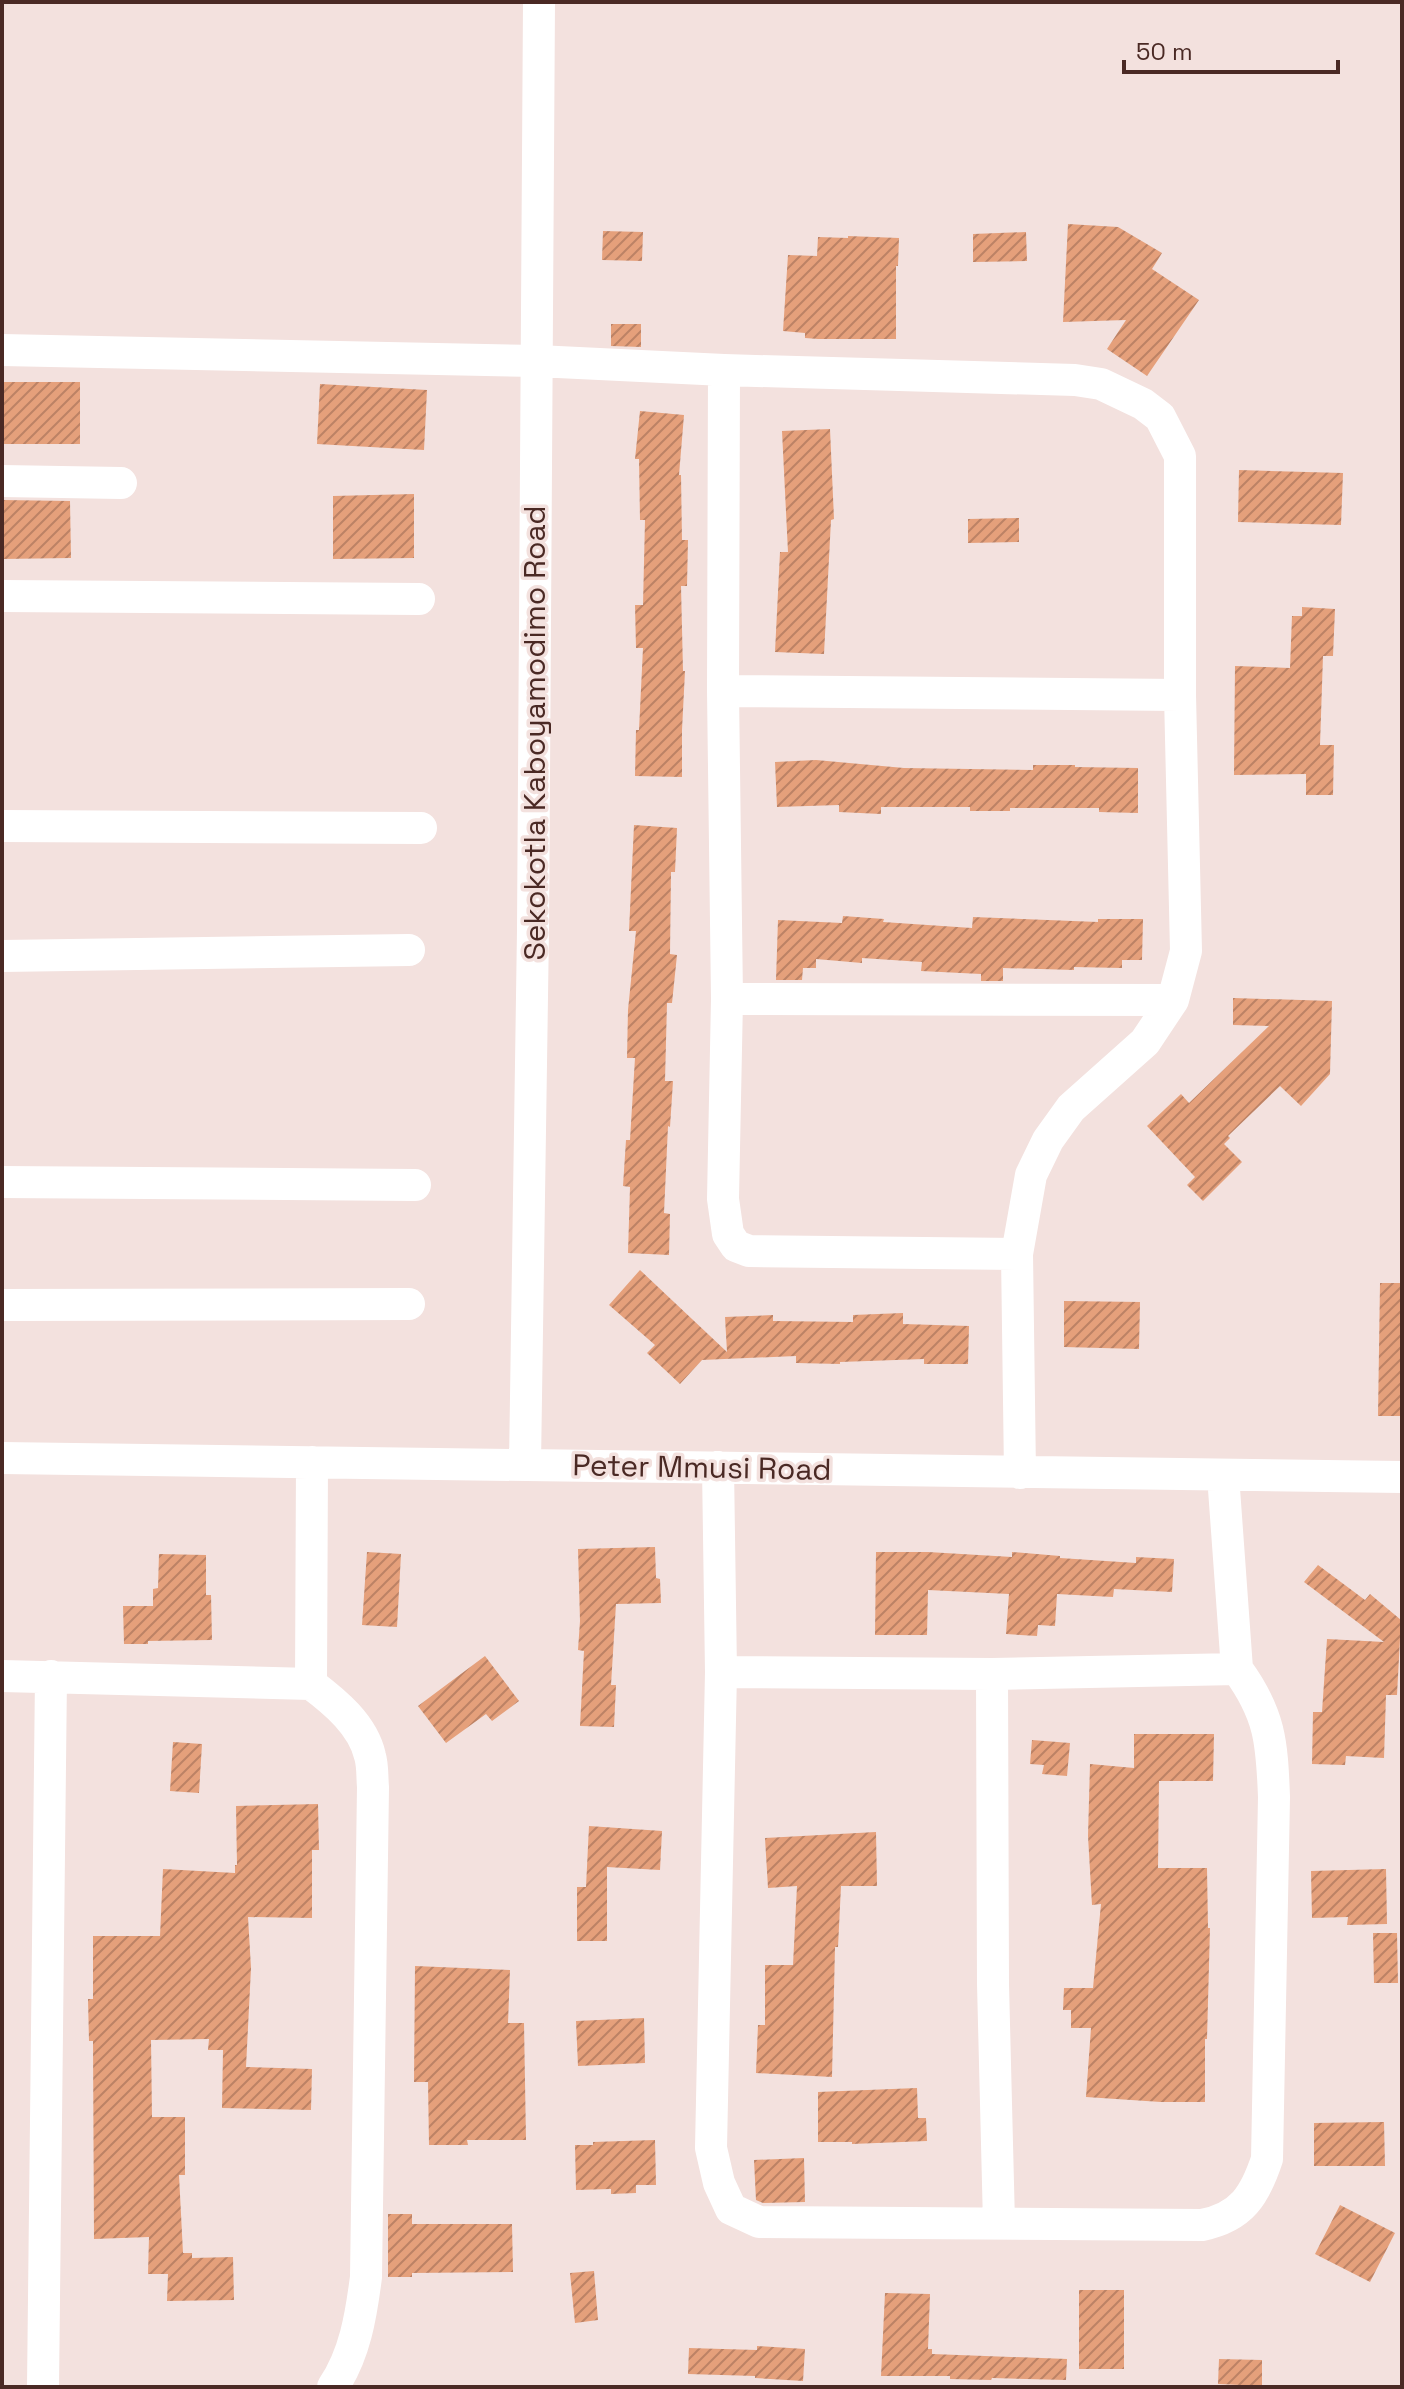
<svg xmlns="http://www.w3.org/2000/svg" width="1404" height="2389" font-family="'Space Grotesk',sans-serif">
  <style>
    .building { fill: url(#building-hatch) }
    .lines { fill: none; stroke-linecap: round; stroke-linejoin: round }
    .minor { stroke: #fff; stroke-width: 32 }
    .labels { text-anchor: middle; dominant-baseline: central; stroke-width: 7; stroke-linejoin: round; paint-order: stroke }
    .street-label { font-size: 30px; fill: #4a2924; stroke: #f3e1de }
  </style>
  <defs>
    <pattern id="building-hatch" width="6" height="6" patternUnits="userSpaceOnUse" patternTransform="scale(2)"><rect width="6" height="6" fill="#e5a07b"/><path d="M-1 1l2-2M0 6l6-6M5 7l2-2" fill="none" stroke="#bc8265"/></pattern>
  </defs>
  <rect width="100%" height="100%" fill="#f3e1de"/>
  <!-- building -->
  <path class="building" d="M 1068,224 L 1118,227 L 1162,253 L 1152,269 L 1199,300 L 1147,376 L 1107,349 L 1126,320 L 1063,322 Z
    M 603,231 L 643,232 L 642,261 L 602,260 Z
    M 1026,232 L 1027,261 L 973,262 L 973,234 Z
    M 848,236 L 899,238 L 898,266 L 896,266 L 896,339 L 818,339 L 805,338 L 805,333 L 783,331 L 788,255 L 817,256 L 818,237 L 848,238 Z
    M 611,324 L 641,324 L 641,347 L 611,346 Z
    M 2,382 L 80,382 L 80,444 L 2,444 Z
    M 320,384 L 427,390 L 424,450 L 317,444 Z
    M 640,411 L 684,415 L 679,475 L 681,475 L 682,540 L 688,540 L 687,586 L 681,586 L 683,671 L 685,671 L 682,730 L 682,777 L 635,776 L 636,730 L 639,730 L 643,648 L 636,648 L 635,605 L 643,605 L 645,520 L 640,520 L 639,459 L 635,459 Z
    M 830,429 L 834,519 L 831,520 L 824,654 L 775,652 L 780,552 L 788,552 L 782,431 Z
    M 1239,470 L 1343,473 L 1341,525 L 1238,522 Z
    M 414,494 L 414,558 L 333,559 L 333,496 Z
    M 2,500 L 70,501 L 71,558 L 2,559 Z
    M 1019,518 L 1019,542 L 968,543 L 968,519 Z
    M 1302,607 L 1335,609 L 1333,656 L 1323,656 L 1320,745 L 1334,745 L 1333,795 L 1306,795 L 1306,774 L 1234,775 L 1235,666 L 1290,668 L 1292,616 L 1302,616 Z
    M 816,760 L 904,768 L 1033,770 L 1033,765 L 1075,765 L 1075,767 L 1138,768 L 1138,813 L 1099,812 L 1099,808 L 1010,808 L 1010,811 L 970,811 L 970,807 L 881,807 L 881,814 L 839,812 L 839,805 L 777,807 L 775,762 Z
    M 634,825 L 677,828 L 675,872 L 671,872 L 670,954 L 677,955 L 672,1003 L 667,1003 L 665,1081 L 673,1081 L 670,1127 L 668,1126 L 664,1213 L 670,1214 L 669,1255 L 628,1253 L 630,1187 L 623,1186 L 626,1140 L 630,1140 L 635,1058 L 627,1058 L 628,1010 L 636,931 L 629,931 Z
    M 843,916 L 884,919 L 883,922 L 972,928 L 973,917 L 1098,922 L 1098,919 L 1143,919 L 1142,960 L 1122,960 L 1122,968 L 1074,967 L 1074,970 L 1003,968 L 1003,981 L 981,981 L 981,974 L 921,971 L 922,962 L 862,958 L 862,963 L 816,959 L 816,968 L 803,968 L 802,980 L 776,980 L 778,920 L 842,923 Z
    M 1233,998 L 1332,1001 L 1330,1074 L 1301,1106 L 1280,1086 L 1228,1136 L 1230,1138 L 1224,1144 L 1242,1162 L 1203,1201 L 1187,1185 L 1195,1177 L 1147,1126 L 1181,1094 L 1189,1103 L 1269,1026 L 1233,1025 Z
    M 640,1270 L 727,1352 L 725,1317 L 773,1315 L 773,1321 L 853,1322 L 853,1315 L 903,1313 L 903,1324 L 969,1326 L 968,1364 L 924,1364 L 924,1359 L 840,1362 L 840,1364 L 796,1363 L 796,1356 L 702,1360 L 680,1384 L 647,1353 L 655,1345 L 609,1305 Z
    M 1380,1283 L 1402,1283 L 1402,1416 L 1378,1416 Z
    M 1064,1301 L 1140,1302 L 1139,1349 L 1064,1347 Z
    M 655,1547 L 656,1578 L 660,1579 L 661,1603 L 616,1604 L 611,1685 L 616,1685 L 614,1727 L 580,1726 L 584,1651 L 578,1650 L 580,1621 L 578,1549 Z
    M 367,1552 L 401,1554 L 397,1627 L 362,1625 Z
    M 876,1552 L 928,1552 L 1012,1557 L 1012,1552 L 1060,1556 L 1060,1558 L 1136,1563 L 1136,1557 L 1174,1559 L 1172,1592 L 1114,1589 L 1113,1597 L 1057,1594 L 1055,1626 L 1038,1625 L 1037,1636 L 1006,1634 L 1009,1594 L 928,1590 L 927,1635 L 875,1635 Z
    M 159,1554 L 206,1555 L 206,1595 L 211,1595 L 212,1640 L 148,1641 L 148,1644 L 124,1644 L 123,1606 L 153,1606 L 153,1589 L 158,1588 Z
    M 1318,1565 L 1365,1600 L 1370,1594 L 1401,1620 L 1397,1695 L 1386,1695 L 1384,1758 L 1346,1756 L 1345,1765 L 1312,1764 L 1313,1712 L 1322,1712 L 1327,1639 L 1384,1642 L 1304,1582 Z
    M 485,1656 L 519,1701 L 492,1721 L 486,1714 L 446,1743 L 418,1706 Z
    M 1134,1734 L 1214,1734 L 1213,1781 L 1159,1781 L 1158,1868 L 1207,1868 L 1208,1928 L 1210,1928 L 1207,2039 L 1205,2039 L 1205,2102 L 1161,2102 L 1086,2097 L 1091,2028 L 1071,2028 L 1071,2010 L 1063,2010 L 1064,1988 L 1093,1988 L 1101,1904 L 1092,1905 L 1088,1836 L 1090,1764 L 1134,1768 Z
    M 1032,1740 L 1070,1743 L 1067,1776 L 1042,1774 L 1044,1765 L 1030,1764 Z
    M 173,1742 L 202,1744 L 199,1793 L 170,1791 Z
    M 318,1804 L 319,1850 L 312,1850 L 312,1918 L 248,1917 L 251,1968 L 246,2067 L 312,2069 L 311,2110 L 222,2108 L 223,2050 L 208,2050 L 209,2039 L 151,2040 L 152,2117 L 185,2117 L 185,2175 L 179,2175 L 183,2253 L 192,2253 L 192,2258 L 233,2257 L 234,2300 L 167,2301 L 168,2274 L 148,2274 L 149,2237 L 94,2239 L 93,2041 L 89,2041 L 88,1999 L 93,1999 L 93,1936 L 160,1936 L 163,1869 L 235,1873 L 235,1865 L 237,1865 L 236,1806 Z
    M 589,1826 L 662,1831 L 660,1870 L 607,1867 L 607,1941 L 577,1941 L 577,1887 L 586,1887 Z
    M 876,1832 L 877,1886 L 841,1886 L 838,1947 L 835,1947 L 832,2077 L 756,2073 L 758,2025 L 765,2025 L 765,1965 L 793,1965 L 797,1886 L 768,1888 L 765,1838 Z
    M 1386,1869 L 1387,1924 L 1347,1925 L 1348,1917 L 1312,1918 L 1311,1871 Z
    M 1373,1933 L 1397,1933 L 1398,1983 L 1374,1983 Z
    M 415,1966 L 510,1970 L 508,2023 L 524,2023 L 526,2140 L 467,2140 L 468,2145 L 429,2145 L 428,2082 L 414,2082 Z
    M 644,2018 L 645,2063 L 578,2066 L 576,2021 Z
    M 917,2088 L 918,2118 L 926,2118 L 927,2141 L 852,2144 L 852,2142 L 818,2142 L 818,2092 Z
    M 1384,2122 L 1385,2166 L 1314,2166 L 1314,2123 Z
    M 655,2140 L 656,2185 L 636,2185 L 636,2193 L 611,2194 L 611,2189 L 576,2190 L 575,2145 L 593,2145 L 593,2142 Z
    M 804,2158 L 805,2202 L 763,2203 L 756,2200 L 754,2160 Z
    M 1340,2205 L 1395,2233 L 1370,2282 L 1315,2254 Z
    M 388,2214 L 412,2214 L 412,2224 L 512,2224 L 513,2272 L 412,2273 L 412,2277 L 388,2277 Z
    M 594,2271 L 598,2320 L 575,2323 L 570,2273 Z
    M 1079,2290 L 1124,2290 L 1124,2369 L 1079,2369 Z
    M 885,2293 L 930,2294 L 928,2349 L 932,2349 L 932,2354 L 1067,2359 L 1066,2380 L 992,2378 L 991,2380 L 950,2379 L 950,2376 L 881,2376 Z
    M 757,2346 L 805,2349 L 803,2381 L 755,2378 L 755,2376 L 688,2374 L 689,2348 L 757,2350 Z
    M 1219,2359 L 1262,2360 L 1262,2386 L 1218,2384 Z"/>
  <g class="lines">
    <!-- minor -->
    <path class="minor" d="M 2,350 L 537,361 L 724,370 L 1075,380 L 1101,384 L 1143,404 L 1160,417 L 1180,456 L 1180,695 L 1186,951 L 1173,1000 L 1145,1042 L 1071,1108 L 1048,1140 L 1031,1175 L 1017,1254 L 1020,1473
      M 724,370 L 723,691 L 727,999 L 723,1199 L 728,1234 L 736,1246 L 749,1251 L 1017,1254
      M 2,481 L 121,483
      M 2,596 L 419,599
      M 723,691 L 1180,695
      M 2,826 L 421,828
      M 2,956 L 409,950
      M 727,999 L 1173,1000
      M 2,1182 L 415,1185
      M 2,1305 L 409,1304
      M 2,1458 L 1402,1477
      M 525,1464 L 533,930 L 539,2
      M 718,1467 L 721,1672
      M 1223,1475 L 1237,1669
      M 1237,1669 C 1270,1714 1272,1742 1274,1797 L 1267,2159 C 1255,2195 1242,2217 1202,2225 L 759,2222 L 731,2209 L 719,2183 L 711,2148 L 721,1672 L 992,1674 Z
      M 992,1674 L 993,1984 L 999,2223
      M 2,1676 L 311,1684 L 312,1462
      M 311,1684 C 335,1702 363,1725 370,1756 C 373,1766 372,1777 373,1787 L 366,2277 C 361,2316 355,2354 333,2387
      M 43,2387 L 51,1676"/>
  </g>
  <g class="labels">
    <!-- street labels -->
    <g class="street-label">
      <text transform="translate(534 733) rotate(-90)">Sekokotla Kaboyamodimo Road</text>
      <text transform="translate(702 1467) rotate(1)">Peter Mmusi Road</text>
    </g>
  </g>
  <!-- border -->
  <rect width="1404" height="2389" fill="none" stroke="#4a2924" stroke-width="8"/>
  <!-- scale -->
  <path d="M1124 60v12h214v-12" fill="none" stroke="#4a2924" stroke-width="4"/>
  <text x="1136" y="60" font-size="24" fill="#4a2924" stroke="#f3e1de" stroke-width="6" paint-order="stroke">50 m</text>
</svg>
